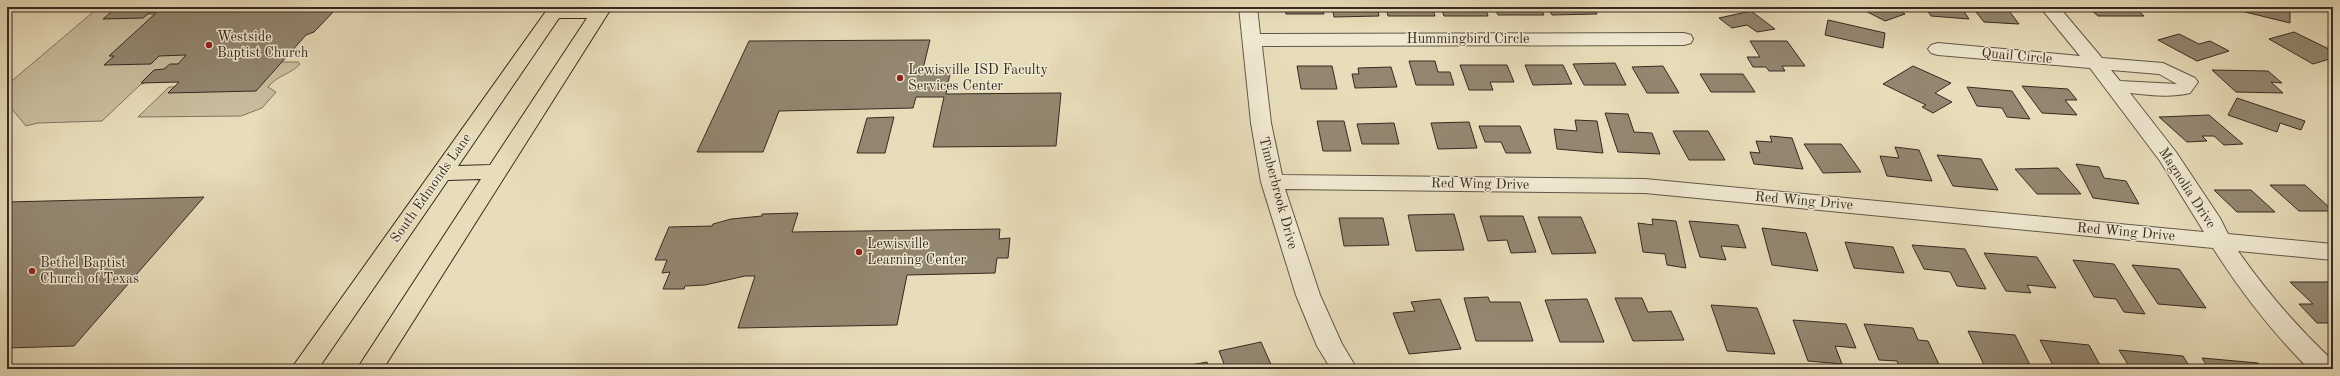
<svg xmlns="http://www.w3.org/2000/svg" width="2340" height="376" font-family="'Old Standard TT',serif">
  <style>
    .green { fill: #cabfa0; stroke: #807461 }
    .building { fill: #938771; stroke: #362a22 }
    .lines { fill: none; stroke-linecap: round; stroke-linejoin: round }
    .minor-casing { stroke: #625748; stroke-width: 2 }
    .major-casing { stroke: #362a22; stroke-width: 2 }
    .minor { fill: #f0e9d2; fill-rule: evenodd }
    .major { fill: #e8ddba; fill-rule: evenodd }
    .poi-dot { fill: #8f2418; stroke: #f0e9d2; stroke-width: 1.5 }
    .labels { text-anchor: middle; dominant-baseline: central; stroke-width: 3; stroke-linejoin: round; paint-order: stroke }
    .poi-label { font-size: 14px; fill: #362a22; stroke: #f0e9d2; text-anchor: start }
    .street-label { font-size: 14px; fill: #362a22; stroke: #f0e9d2 }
  </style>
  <rect width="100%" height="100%" fill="#e8ddba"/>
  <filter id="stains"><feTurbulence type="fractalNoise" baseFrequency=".005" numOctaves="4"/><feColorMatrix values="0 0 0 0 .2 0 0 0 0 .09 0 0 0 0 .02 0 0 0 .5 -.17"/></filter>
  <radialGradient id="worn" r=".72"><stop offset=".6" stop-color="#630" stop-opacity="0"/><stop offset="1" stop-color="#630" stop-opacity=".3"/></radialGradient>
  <!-- green -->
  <path class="green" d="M 99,7 L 128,7 L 133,13 L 161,15 L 196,50 L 182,66 L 140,85 L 102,121 L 38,123 L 26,126 L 7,103 L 7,85 Z
    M 608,7 L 719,7 L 708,10 L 606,10 Z
    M 279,62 L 298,62 L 300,64 C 290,75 279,74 268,87 L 276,92 L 262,108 L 241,116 L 138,117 L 169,87 L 257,84 Z"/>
  <!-- building -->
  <path class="building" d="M 117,7 L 338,7 L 314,32 L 306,35 L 256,91 L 168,93 L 179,82 L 141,83 L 154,70 L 164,69 L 170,64 L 178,64 L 186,55 L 159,56 L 151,64 L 104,65 L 114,56 L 109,56 L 156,13 L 149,13 L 143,18 L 103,19 Z
    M 1285,7 L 1322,7 L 1324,14 L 1286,14 Z
    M 1332,7 L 1377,7 L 1379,16 L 1334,17 Z
    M 1386,7 L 1432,7 L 1435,16 L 1388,16 Z
    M 1441,7 L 1485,7 L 1488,16 L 1444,16 Z
    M 1494,7 L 1540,7 L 1544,15 L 1498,15 Z
    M 1548,7 L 1593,7 L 1597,14 L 1552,15 Z
    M 1858,7 L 1893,7 L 1905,14 L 1885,21 Z
    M 1925,7 L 1961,7 L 1969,19 L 1931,16 Z
    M 1972,7 L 2006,7 L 2019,24 L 1984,22 Z
    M 2088,7 L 2134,7 L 2144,16 L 2098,16 Z
    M 2237,7 L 2290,7 L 2290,23 L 2237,10 Z
    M 1751,11 L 1775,29 L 1757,32 L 1747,25 L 1732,28 L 1719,18 Z
    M 1828,20 L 1885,33 L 1883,48 L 1825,35 Z
    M 2294,32 L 2333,51 L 2333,58 L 2313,64 L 2269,39 Z
    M 2179,34 L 2199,44 L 2210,41 L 2229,51 L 2197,61 L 2158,40 Z
    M 930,40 L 922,73 L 950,73 L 946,94 L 1061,93 L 1056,146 L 933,147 L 944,97 L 916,97 L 913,108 L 779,111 L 763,152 L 697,152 L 749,41 Z
    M 1750,41 L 1787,41 L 1805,66 L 1782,66 L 1785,71 L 1769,71 L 1766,67 L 1753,67 L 1747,57 L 1760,57 Z
    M 1409,61 L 1435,61 L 1438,72 L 1450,72 L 1454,85 L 1416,85 Z
    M 1615,63 L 1626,85 L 1584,85 L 1573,64 Z
    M 1460,65 L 1507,65 L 1514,82 L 1490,82 L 1493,90 L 1469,90 Z
    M 1525,65 L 1563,65 L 1572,84 L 1533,85 Z
    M 1297,66 L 1332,66 L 1337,89 L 1301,89 Z
    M 1663,66 L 1679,93 L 1647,93 L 1632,67 Z
    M 1913,66 L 1951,83 L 1935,93 L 1952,102 L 1933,113 L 1922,107 L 1926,105 L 1883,84 Z
    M 1391,67 L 1397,87 L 1355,88 L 1352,74 L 1359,74 L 1358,68 Z
    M 2212,70 L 2268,71 L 2282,83 L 2271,82 L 2283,93 L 2236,92 Z
    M 1700,74 L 1743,74 L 1755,92 L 1711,92 Z
    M 2022,86 L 2068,89 L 2077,100 L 2065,100 L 2077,115 L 2042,113 Z
    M 1967,87 L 2012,91 L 2030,119 L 2007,117 L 2002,108 L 1977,106 Z
    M 2237,98 L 2305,121 L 2301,130 L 2280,123 L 2277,132 L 2228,115 Z
    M 1605,113 L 1628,114 L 1634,132 L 1652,133 L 1660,154 L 1618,152 Z
    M 2209,115 L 2243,144 L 2224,145 L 2214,136 L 2202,136 L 2207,141 L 2187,142 L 2159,117 Z
    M 894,117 L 885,153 L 857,153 L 867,118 Z
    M 1575,120 L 1597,121 L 1603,153 L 1557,149 L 1554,129 L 1577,131 Z
    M 1317,121 L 1344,121 L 1351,151 L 1323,151 Z
    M 1469,122 L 1477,148 L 1438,149 L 1431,123 Z
    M 1394,123 L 1399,144 L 1362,144 L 1357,124 Z
    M 1479,126 L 1520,126 L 1531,153 L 1506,153 L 1501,142 L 1485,142 Z
    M 1673,131 L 1708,131 L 1725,160 L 1689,160 Z
    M 1770,136 L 1792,138 L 1803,169 L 1754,164 L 1750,152 L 1760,153 L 1756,141 L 1772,142 Z
    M 1804,144 L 1841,144 L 1861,172 L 1823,173 Z
    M 1895,147 L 1919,150 L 1932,181 L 1887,176 L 1880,156 L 1899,158 Z
    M 1937,155 L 1981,159 L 1998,190 L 1953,186 Z
    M 2076,164 L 2099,167 L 2104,178 L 2126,181 L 2139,204 L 2093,198 Z
    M 2058,168 L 2081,194 L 2037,194 L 2015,169 Z
    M 2270,185 L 2305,185 L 2333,211 L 2299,211 Z
    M 2214,190 L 2251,190 L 2275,212 L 2237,212 Z
    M 204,197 L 74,346 L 7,348 L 7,202 Z
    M 798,213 L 792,232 L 1000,229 L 999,239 L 1010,238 L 1008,258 L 997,258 L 995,273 L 907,275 L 897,325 L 738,328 L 755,276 L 745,276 L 705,285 L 685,286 L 684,289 L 663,289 L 670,272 L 662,273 L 667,260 L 655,260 L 669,227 L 712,226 L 713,224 L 731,219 L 762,216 L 762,214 Z
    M 1454,214 L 1464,250 L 1416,251 L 1408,215 Z
    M 1480,216 L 1523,216 L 1536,252 L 1511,253 L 1507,240 L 1488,241 Z
    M 1538,217 L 1581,217 L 1596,253 L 1552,254 Z
    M 1339,218 L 1383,218 L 1389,245 L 1344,246 Z
    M 1652,219 L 1676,221 L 1686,268 L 1667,265 L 1665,254 L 1643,252 L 1638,223 L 1653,225 Z
    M 1689,221 L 1738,225 L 1746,248 L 1721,246 L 1726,260 L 1700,257 Z
    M 1762,228 L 1806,233 L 1818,271 L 1772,265 Z
    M 1845,242 L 1893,247 L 1904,273 L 1854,268 Z
    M 1912,245 L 1965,249 L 1986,289 L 1957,286 L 1950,272 L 1924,269 Z
    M 1984,253 L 2037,257 L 2056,288 L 2027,285 L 2031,293 L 2006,291 Z
    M 2073,260 L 2114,264 L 2145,314 L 2124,312 L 2116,299 L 2094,297 Z
    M 2132,265 L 2179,269 L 2206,308 L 2158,304 Z
    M 2290,282 L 2332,282 L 2333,323 L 2317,323 L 2299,304 L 2313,304 Z
    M 1488,297 L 1490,302 L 1520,302 L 1533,341 L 1476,341 L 1464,298 Z
    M 1615,298 L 1642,298 L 1648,312 L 1671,311 L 1684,340 L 1633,341 Z
    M 1440,299 L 1461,349 L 1409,354 L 1393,313 L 1415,311 L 1411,302 Z
    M 1587,299 L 1604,342 L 1560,342 L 1545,300 Z
    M 1711,305 L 1757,308 L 1775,354 L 1727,351 Z
    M 1793,320 L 1846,324 L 1856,348 L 1835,346 L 1842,364 L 1808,361 Z
    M 1864,324 L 1913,328 L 1918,340 L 1928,341 L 1941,369 L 1900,369 L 1897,361 L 1879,360 Z
    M 1968,331 L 2015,335 L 2032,369 L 1986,369 Z
    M 2040,340 L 2089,345 L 2102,369 L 2055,369 Z
    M 1261,342 L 1273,369 L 1226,369 L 1219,351 Z
    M 2119,350 L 2183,356 L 2191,369 L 2145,369 L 2129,366 Z
    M 2202,358 L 2258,363 L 2262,369 L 2209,369 Z
    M 1207,362 L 1209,369 L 1170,369 Z"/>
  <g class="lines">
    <defs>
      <path id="minor" d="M 1239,7 L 1257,7 L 1260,34 L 1684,33 L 1691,35 L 1693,39 L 1691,43 L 1684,45 L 1262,46 L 1271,123 L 1282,175 L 1645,179 L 2204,232 L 2160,161 L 2090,68 L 1938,55 L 1931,53 L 1928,49 L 1931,45 L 1938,43 L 2080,56 L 2040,7 L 2059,7 L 2102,58 L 2163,63 L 2195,78 L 2198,82 L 2190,93 C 2170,98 2150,95 2130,93 L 2176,152 L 2220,218 L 2228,234 L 2333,244 L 2333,260 L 2238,251 C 2266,291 2297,327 2333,361 L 2333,369 L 2309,369 C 2272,332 2241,292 2213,248 L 1645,193 L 1285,189 L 1320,295 L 1342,344 L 1357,369 L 1331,369 L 1317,346 L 1296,295 L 1261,182 L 1251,123 ZM 2111,70 L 2159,74 L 2177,84 L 2120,81 Z"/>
      <path id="major" d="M 549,7 L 612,7 L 383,369 L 357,369 L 481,179 L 448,180 L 318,369 L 291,369 ZM 559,18 L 587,18 L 490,165 L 458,166 Z"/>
    </defs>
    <!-- minor casing -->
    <use href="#minor" class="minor-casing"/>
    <!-- major casing -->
    <use href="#major" class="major-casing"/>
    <!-- minor -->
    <use href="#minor" class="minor"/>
    <!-- major -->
    <use href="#major" class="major"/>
  </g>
  <!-- markers -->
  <g class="poi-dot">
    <circle cx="209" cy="45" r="4"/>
    <circle cx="900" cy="78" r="4"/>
    <circle cx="859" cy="252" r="4"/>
    <circle cx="32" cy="271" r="4"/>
  </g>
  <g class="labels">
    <!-- poi labels -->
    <g class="poi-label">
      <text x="217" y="37">Westside<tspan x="217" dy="16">Baptist Church</tspan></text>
      <text x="908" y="70">Lewisville ISD Faculty<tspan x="908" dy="16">Services Center</tspan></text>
      <text x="867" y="244">Lewisville<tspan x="867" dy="16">Learning Center</tspan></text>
      <text x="40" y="263">Bethel Baptist<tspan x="40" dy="16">Church of Texas</tspan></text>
    </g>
    <!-- street labels -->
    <g class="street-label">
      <text x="1468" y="39">Hummingbird Circle</text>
      <text transform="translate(2017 56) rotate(5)">Quail Circle</text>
      <text transform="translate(1480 184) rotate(1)">Red Wing Drive</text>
      <text transform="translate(431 188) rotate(-55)">South Edmonds Lane</text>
      <text transform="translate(2187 188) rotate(57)">Magnolia Drive</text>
      <text transform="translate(1278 193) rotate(75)">Timberbrook Drive</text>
      <text transform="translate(1804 201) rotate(5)">Red Wing Drive</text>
      <text transform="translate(2126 232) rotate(5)">Red Wing Drive</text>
    </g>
  </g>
  <!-- margin -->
  <rect width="2340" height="376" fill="none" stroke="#e8ddba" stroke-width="24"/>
  <rect x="8" y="8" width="2324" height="360" fill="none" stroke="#362a22" stroke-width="2"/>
  <rect x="12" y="12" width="2316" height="352" fill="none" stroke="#362a22"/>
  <rect width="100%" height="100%" filter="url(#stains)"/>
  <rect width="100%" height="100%" fill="url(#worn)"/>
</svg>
